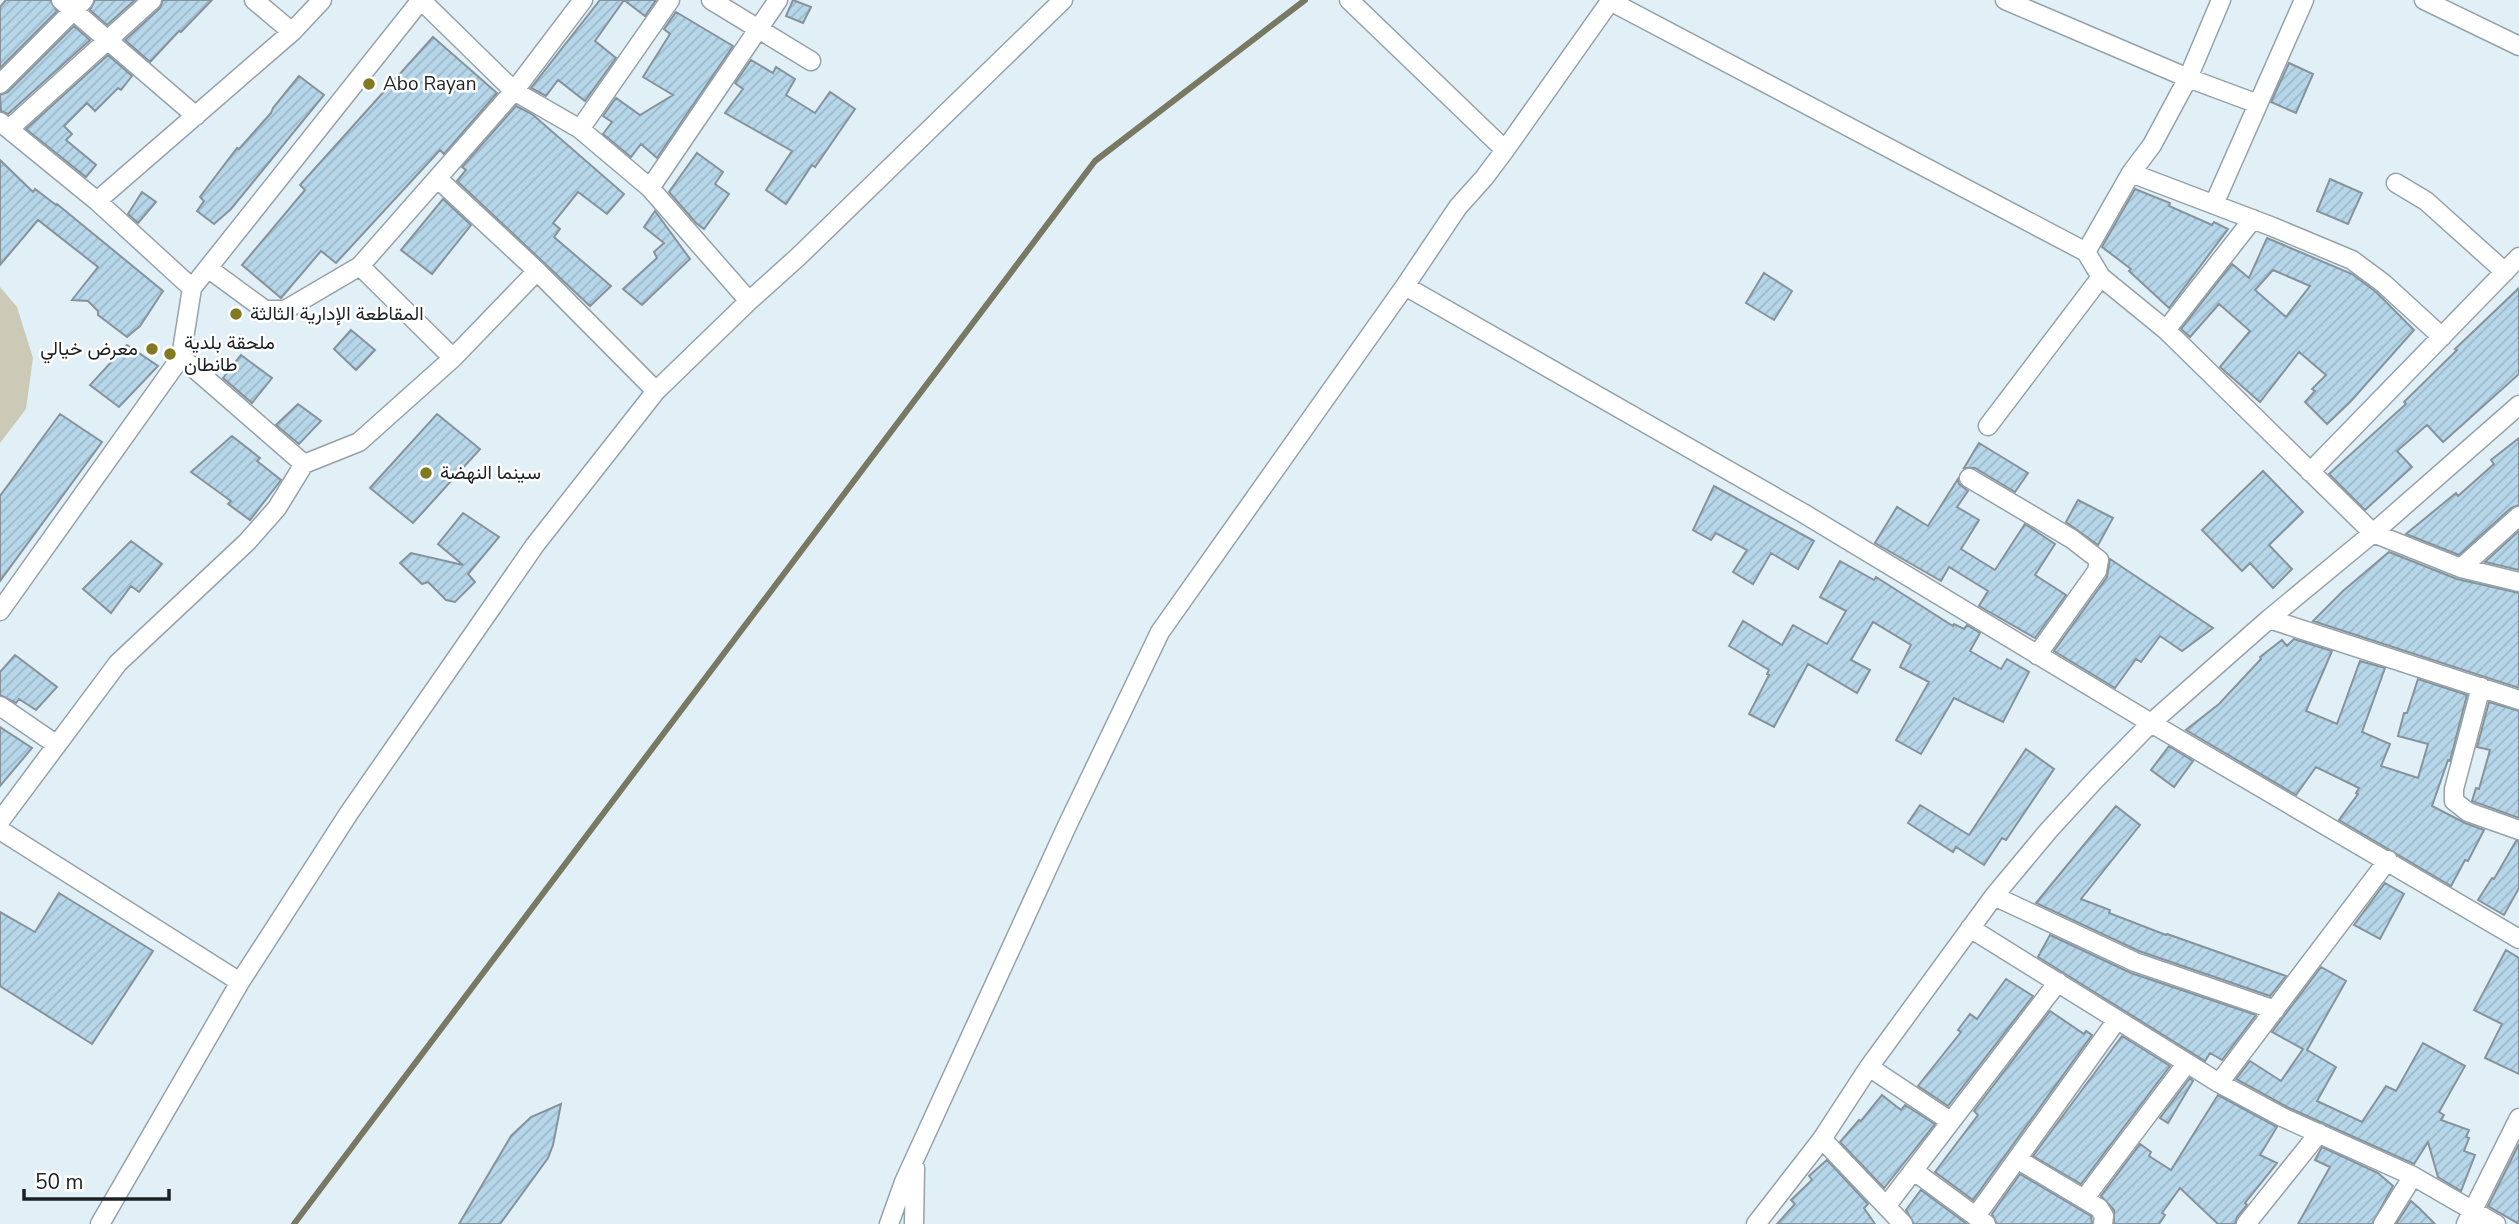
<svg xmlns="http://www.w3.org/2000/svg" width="2519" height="1224" font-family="'Nunito Sans',Vazirmatn,sans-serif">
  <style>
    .grass { fill: #cbcab6 }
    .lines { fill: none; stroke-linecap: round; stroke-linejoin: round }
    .stream { stroke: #787863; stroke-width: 6 }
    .building { fill: url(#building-hatch); stroke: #87939b; stroke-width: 2; fill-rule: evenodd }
    .minor-casing { stroke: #95a2aa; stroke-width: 21 }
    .minor { stroke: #fff; stroke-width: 18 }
    .poi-dot { fill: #827a20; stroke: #fff; stroke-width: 2.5 }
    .labels { text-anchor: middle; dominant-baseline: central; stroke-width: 5; stroke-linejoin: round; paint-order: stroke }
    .poi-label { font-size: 19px; fill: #1c2124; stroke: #fff; text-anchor: start }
  </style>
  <defs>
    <pattern id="building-hatch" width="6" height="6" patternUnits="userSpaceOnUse" patternTransform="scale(1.75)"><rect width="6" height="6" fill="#b6d7ea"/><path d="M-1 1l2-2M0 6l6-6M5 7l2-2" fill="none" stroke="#9cb8c9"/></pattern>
  </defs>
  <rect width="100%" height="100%" fill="#e1eff7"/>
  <!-- grass -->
  <path class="grass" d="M 0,287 L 17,307 L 33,358 L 26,409 L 0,443 Z"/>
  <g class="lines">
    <!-- stream -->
    <path class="stream" d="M 294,1224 L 1095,161 L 1305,0"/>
  </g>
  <!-- building -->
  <path class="building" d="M 6,0 L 50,0 L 57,11 L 0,68 L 0,7 Z
    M 95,0 L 135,0 L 107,25 L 90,10 Z
    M 163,0 L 212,0 L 181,32 L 179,31 L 150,62 L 125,40 L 160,8 Z
    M 600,0 L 656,0 L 645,16 L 624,0 L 595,41 L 616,58 L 585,101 L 558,80 L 546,96 L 531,88 Z
    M 793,0 L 811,7 L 803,23 L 786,16 Z
    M 676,12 L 733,46 L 657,158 L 641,144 L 631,157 L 603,134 L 612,122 L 603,116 L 616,98 L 640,115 L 673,95 L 643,77 L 670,34 L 664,29 Z
    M 74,26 L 90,40 L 8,114 L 1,111 L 0,95 L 8,92 Z
    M 433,37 L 497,93 L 444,154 L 440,150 L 336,263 L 321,251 L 281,298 L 242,265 L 305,190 L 300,185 Z
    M 108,55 L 132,76 L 121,90 L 118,88 L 95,111 L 87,103 L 64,126 L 72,134 L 66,140 L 96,165 L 86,177 L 26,129 Z
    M 751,60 L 773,73 L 776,67 L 795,79 L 786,95 L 815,113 L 830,92 L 855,109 L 815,167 L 812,165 L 786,204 L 766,190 L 792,151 L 725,113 L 743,89 L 735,83 Z
    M 2289,63 L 2313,74 L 2296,113 L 2271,102 Z
    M 299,76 L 324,95 L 231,209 L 214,224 L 197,211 L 204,201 L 200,197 L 237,148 L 239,149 L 271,113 L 273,108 Z
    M 516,106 L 532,114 L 624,194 L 607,214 L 578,192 L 553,223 L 560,229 L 554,237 L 611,286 L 590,306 L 457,181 L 466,170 L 462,167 Z
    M 697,153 L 723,172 L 715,184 L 729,194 L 704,229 L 696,223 L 669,192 Z
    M 0,160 L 33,192 L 35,189 L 56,205 L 57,204 L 163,291 L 140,326 L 127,337 L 98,315 L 98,311 L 88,301 L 72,300 L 98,267 L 38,220 L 0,265 Z
    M 2330,179 L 2362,193 L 2348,224 L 2317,211 Z
    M 2135,189 L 2170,203 L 2169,206 L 2212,225 L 2214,222 L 2228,229 L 2169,308 L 2129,271 L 2131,269 L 2102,247 Z
    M 142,192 L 156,202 L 138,223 L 128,214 Z
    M 443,199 L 471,225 L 432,274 L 401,250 Z
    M 655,211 L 690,259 L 642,305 L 623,289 L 657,258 L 654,252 L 664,243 L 644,227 Z
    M 2267,238 L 2352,274 L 2376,292 L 2414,330 L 2351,401 L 2327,424 L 2305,402 L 2315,391 L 2312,389 L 2326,375 L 2299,352 L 2260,402 L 2220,367 L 2250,331 L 2219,304 L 2190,337 L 2181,329 L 2232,264 L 2249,278 ZM 2273,270 L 2310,286 L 2286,317 L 2255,290 Z
    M 1764,273 L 1792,291 L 1774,320 L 1746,303 Z
    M 2519,288 L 2519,374 L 2443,442 L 2427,425 L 2397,451 L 2412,467 L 2365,510 L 2329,474 L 2406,404 L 2404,402 L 2457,350 L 2455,349 Z
    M 351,330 L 375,350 L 356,370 L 334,349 Z
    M 127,345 L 158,366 L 119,407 L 90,385 Z
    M 241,355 L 272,378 L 252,403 L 223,378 Z
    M 298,404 L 321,421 L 299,444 L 276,425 Z
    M 60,414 L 102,442 L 0,581 L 0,496 Z
    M 437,414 L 480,449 L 413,523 L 370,488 Z
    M 232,436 L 260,458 L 257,461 L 281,480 L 250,520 L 228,504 L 231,501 L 191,472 Z
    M 2519,438 L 2519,505 L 2511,508 L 2459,555 L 2406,534 L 2456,493 L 2458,496 L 2494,464 L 2491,460 Z
    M 1979,443 L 2028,473 L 2015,492 L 1975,468 L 1964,468 Z
    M 2263,471 L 2303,512 L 2269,545 L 2292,569 L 2273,588 L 2250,563 L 2242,571 L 2202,530 Z
    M 1958,479 L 1959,484 L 1968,491 L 1957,507 L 1979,520 L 1961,549 L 1995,570 L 2025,524 L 2055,544 L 2035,575 L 2066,595 L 2035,638 L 1979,606 L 1988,591 L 1949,567 L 1941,581 L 1875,543 L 1897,507 L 1928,526 Z
    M 1714,486 L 1814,541 L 1798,569 L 1771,553 L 1753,584 L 1733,572 L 1747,550 L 1716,533 L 1711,540 L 1693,530 Z
    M 2078,500 L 2113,518 L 2098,545 L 2066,522 Z
    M 463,513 L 499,537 L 468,574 L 475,582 L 455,602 L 446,600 L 428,582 L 422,584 L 400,563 L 411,553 L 463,565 L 438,544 Z
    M 2519,531 L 2519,570 L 2485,562 Z
    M 131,541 L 162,564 L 139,592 L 131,586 L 111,613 L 83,589 Z
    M 2389,552 L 2457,579 L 2519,593 L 2519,688 L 2313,621 L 2343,591 Z
    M 2110,559 L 2213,628 L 2182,651 L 2160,636 L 2141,662 L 2136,659 L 2115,688 L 2054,651 L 2107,577 Z
    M 1840,561 L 1874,580 L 1876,577 L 1953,626 L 1954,624 L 1964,629 L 1967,625 L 1980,633 L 1970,651 L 2001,669 L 2007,659 L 2029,672 L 2003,722 L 1954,698 L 1921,754 L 1896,740 L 1929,682 L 1900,667 L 1911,645 L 1873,622 L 1851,660 L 1870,670 L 1857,693 L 1808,664 L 1774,727 L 1749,714 L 1769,675 L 1767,674 L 1769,670 L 1729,646 L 1743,621 L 1782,645 L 1793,625 L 1827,644 L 1846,611 L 1820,597 Z
    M 2294,639 L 2332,651 L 2306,711 L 2337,724 L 2360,661 L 2385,668 L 2362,732 L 2390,744 L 2381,766 L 2418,778 L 2428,744 L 2398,736 L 2404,713 L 2407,713 L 2418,679 L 2467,695 L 2450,761 L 2448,760 L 2432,806 L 2465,823 L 2484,830 L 2468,861 L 2465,860 L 2451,886 L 2339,820 L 2358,794 L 2356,793 L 2359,788 L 2316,767 L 2296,795 L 2186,730 L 2219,704 L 2261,659 L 2260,657 L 2282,640 L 2287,646 Z
    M 15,655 L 57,687 L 36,710 L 19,699 L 16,703 L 0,695 L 0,672 Z
    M 2489,702 L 2519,711 L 2519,818 L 2472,801 L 2476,788 L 2479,789 L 2490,750 L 2477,747 Z
    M 0,727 L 32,748 L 0,786 Z
    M 2169,746 L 2193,761 L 2174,787 L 2151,770 Z
    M 2026,749 L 2054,769 L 2006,840 L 2002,838 L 1984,865 L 1956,847 L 1953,852 L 1908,823 L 1920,805 L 1969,835 Z
    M 2116,806 L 2140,825 L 2081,899 L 2110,910 L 2109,913 L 2166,935 L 2167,934 L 2286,976 L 2270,996 L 2139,951 L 2036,903 Z
    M 2516,841 L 2519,841 L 2519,888 L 2504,915 L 2478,900 L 2492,878 L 2494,879 Z
    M 2385,883 L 2404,894 L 2380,939 L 2354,925 Z
    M 59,893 L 153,951 L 92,1044 L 0,986 L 0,912 L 35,932 Z
    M 2050,935 L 2131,973 L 2256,1015 L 2222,1060 L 2210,1053 L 2205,1061 L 2038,957 Z
    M 2506,950 L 2519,958 L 2519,1074 L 2485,1058 L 2502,1024 L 2474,1010 Z
    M 2321,967 L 2346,981 L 2307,1050 L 2336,1067 L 2317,1101 L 2362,1122 L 2386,1086 L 2396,1091 L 2423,1043 L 2465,1066 L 2439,1112 L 2444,1115 L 2441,1120 L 2469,1130 L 2466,1137 L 2469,1138 L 2464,1151 L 2475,1155 L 2461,1191 L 2438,1177 L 2428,1142 L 2414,1164 L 2287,1107 L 2236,1079 L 2250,1061 L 2281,1081 L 2303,1049 L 2272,1032 Z
    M 2006,979 L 2033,996 L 1948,1106 L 1918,1086 L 1961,1032 L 1958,1030 L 1970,1014 L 1977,1019 Z
    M 2050,1011 L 2084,1034 L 2086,1031 L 2092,1035 L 1973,1200 L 1935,1172 L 1978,1115 L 1974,1111 Z
    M 2122,1036 L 2170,1066 L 2081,1184 L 2033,1156 Z
    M 2190,1078 L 2193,1081 L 2168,1123 L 2160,1118 Z
    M 1882,1095 L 1901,1110 L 1905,1105 L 1935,1124 L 1884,1188 L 1840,1142 L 1859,1120 L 1861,1121 Z
    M 2218,1095 L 2277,1127 L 2260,1155 L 2277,1163 L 2245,1203 L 2247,1205 L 2237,1217 L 2235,1224 L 2218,1224 L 2180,1188 L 2162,1213 L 2165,1215 L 2159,1224 L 2114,1224 L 2114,1210 L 2101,1196 L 2140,1144 L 2151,1152 L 2149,1156 L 2171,1170 Z
    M 561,1104 L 553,1145 L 548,1158 L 500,1224 L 459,1224 L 511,1136 L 531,1117 Z
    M 2519,1144 L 2519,1224 L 2488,1206 Z
    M 2322,1147 L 2378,1173 L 2393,1186 L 2372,1224 L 2298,1224 L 2330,1167 L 2315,1160 Z
    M 1827,1160 L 1868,1204 L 1864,1208 L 1875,1224 L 1777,1224 L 1795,1204 L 1791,1200 L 1812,1180 L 1809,1176 Z
    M 2020,1174 L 2091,1216 L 2092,1224 L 1997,1224 L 1992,1214 Z
    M 1921,1190 L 1967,1224 L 1914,1224 L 1906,1210 Z
    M 2411,1201 L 2419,1208 L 2435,1224 L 2396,1224 Z"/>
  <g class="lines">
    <defs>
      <path id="minor" d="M 61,0 L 196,116
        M 254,0 L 292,32
        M 421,0 L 514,91 L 580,129 L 650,188 L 749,301
        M 711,0 L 811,61
        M 1349,0 L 1505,150
        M 2005,0 L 2188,78 L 2258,104
        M 2424,0 L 2519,46
        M 1610,1 L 2086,252 L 2101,277 L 2166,330 L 2373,533 L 2461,568 L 2519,582
        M 0,84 L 84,0
        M 0,122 L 97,201 L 192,288
        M 9,129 L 152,0
        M 580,129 L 670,0
        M 2131,173 L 2273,227 L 2352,260 L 2383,283 L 2442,337
        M 438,179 L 537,271 L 656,391
        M 2396,183 L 2426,201 L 2505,272
        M 650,188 L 778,0
        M 97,201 L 292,32 L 322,0
        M 2214,204 L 2304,0
        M 2086,252 L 2131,173 L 2152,145 L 2188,78 L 2221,0
        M 209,269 L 265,310 L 285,310 L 360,266 L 514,91 L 583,0
        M 1405,286 L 1803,513 L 2151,723 L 2519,939
        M 2166,330 L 2253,219
        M 181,357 L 304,464
        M 453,358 L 537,271
        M 1988,426 L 2101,277
        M 2310,472 L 2519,257
        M 1969,478 L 2072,539 L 2099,560 L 2097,571 L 2037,655
        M 2461,568 L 2519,516
        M 0,611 L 181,357 L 192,288 L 421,0
        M 2269,619 L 2519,700
        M 2481,687 L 2454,789 L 2454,801 L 2468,812 L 2519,830
        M 0,706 L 57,745
        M 0,821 L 118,663 L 247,542 L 277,508 L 304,464 L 359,442 L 453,358 L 360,266
        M 0,830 L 240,982
        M 1994,896 L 2135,962 L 2275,1010
        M 1970,928 L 2219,1083 L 2282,1117 L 2413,1176 L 2496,1224
        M 1869,1067 L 1950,1121
        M 2219,1083 L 2388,860
        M 1822,1139 L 1903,1224
        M 2017,1159 L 2099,1208 L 2104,1216 L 2103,1224
        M 1914,1171 L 1986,1224
        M 2084,1199 L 2187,1063
        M 1887,1205 L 2058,982
        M 1976,1216 L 2117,1020
        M 100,1224 L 240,982 L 349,813 L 535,545 L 656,391 L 749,301 L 798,257 L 1063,0
        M 889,1224 L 904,1182 L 1066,828 L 1160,632 L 1405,286 L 1458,207 L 1484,178 L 1505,150 L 1611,0
        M 914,1224 L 915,1168
        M 1756,1224 L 1822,1139 L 1869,1067 L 1994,896 L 2049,830 L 2095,780 L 2151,723 L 2269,619 L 2373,533 L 2519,405
        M 2246,1224 L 2319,1133
        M 2383,1224 L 2413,1176
        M 2466,1224 L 2519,1118"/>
    </defs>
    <!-- minor casing -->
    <use href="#minor" class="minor-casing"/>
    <!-- minor -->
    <use href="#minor" class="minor"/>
  </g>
  <!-- markers -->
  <g class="poi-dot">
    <circle cx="369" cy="84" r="7"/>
    <circle cx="236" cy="314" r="7"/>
    <circle cx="152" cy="349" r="7"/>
    <circle cx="170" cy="354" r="7"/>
    <circle cx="426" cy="473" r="7"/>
  </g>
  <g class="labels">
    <!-- poi labels -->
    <g class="poi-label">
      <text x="383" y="84">Abo Rayan</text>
      <text x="250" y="314">المقاطعة الإدارية الثالثة</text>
      <text x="184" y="343">ملحقة بلدية<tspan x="184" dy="22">طانطان</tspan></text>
      <text x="138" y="349" text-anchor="end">معرض خيالي</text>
      <text x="440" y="473">سينما النهضة</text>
    </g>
  </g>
  <!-- scale -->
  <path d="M24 1189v10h145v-10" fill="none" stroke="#1c2124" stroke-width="3.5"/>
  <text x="35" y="1189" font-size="21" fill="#1c2124" stroke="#ffffff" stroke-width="5" paint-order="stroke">50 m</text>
</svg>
